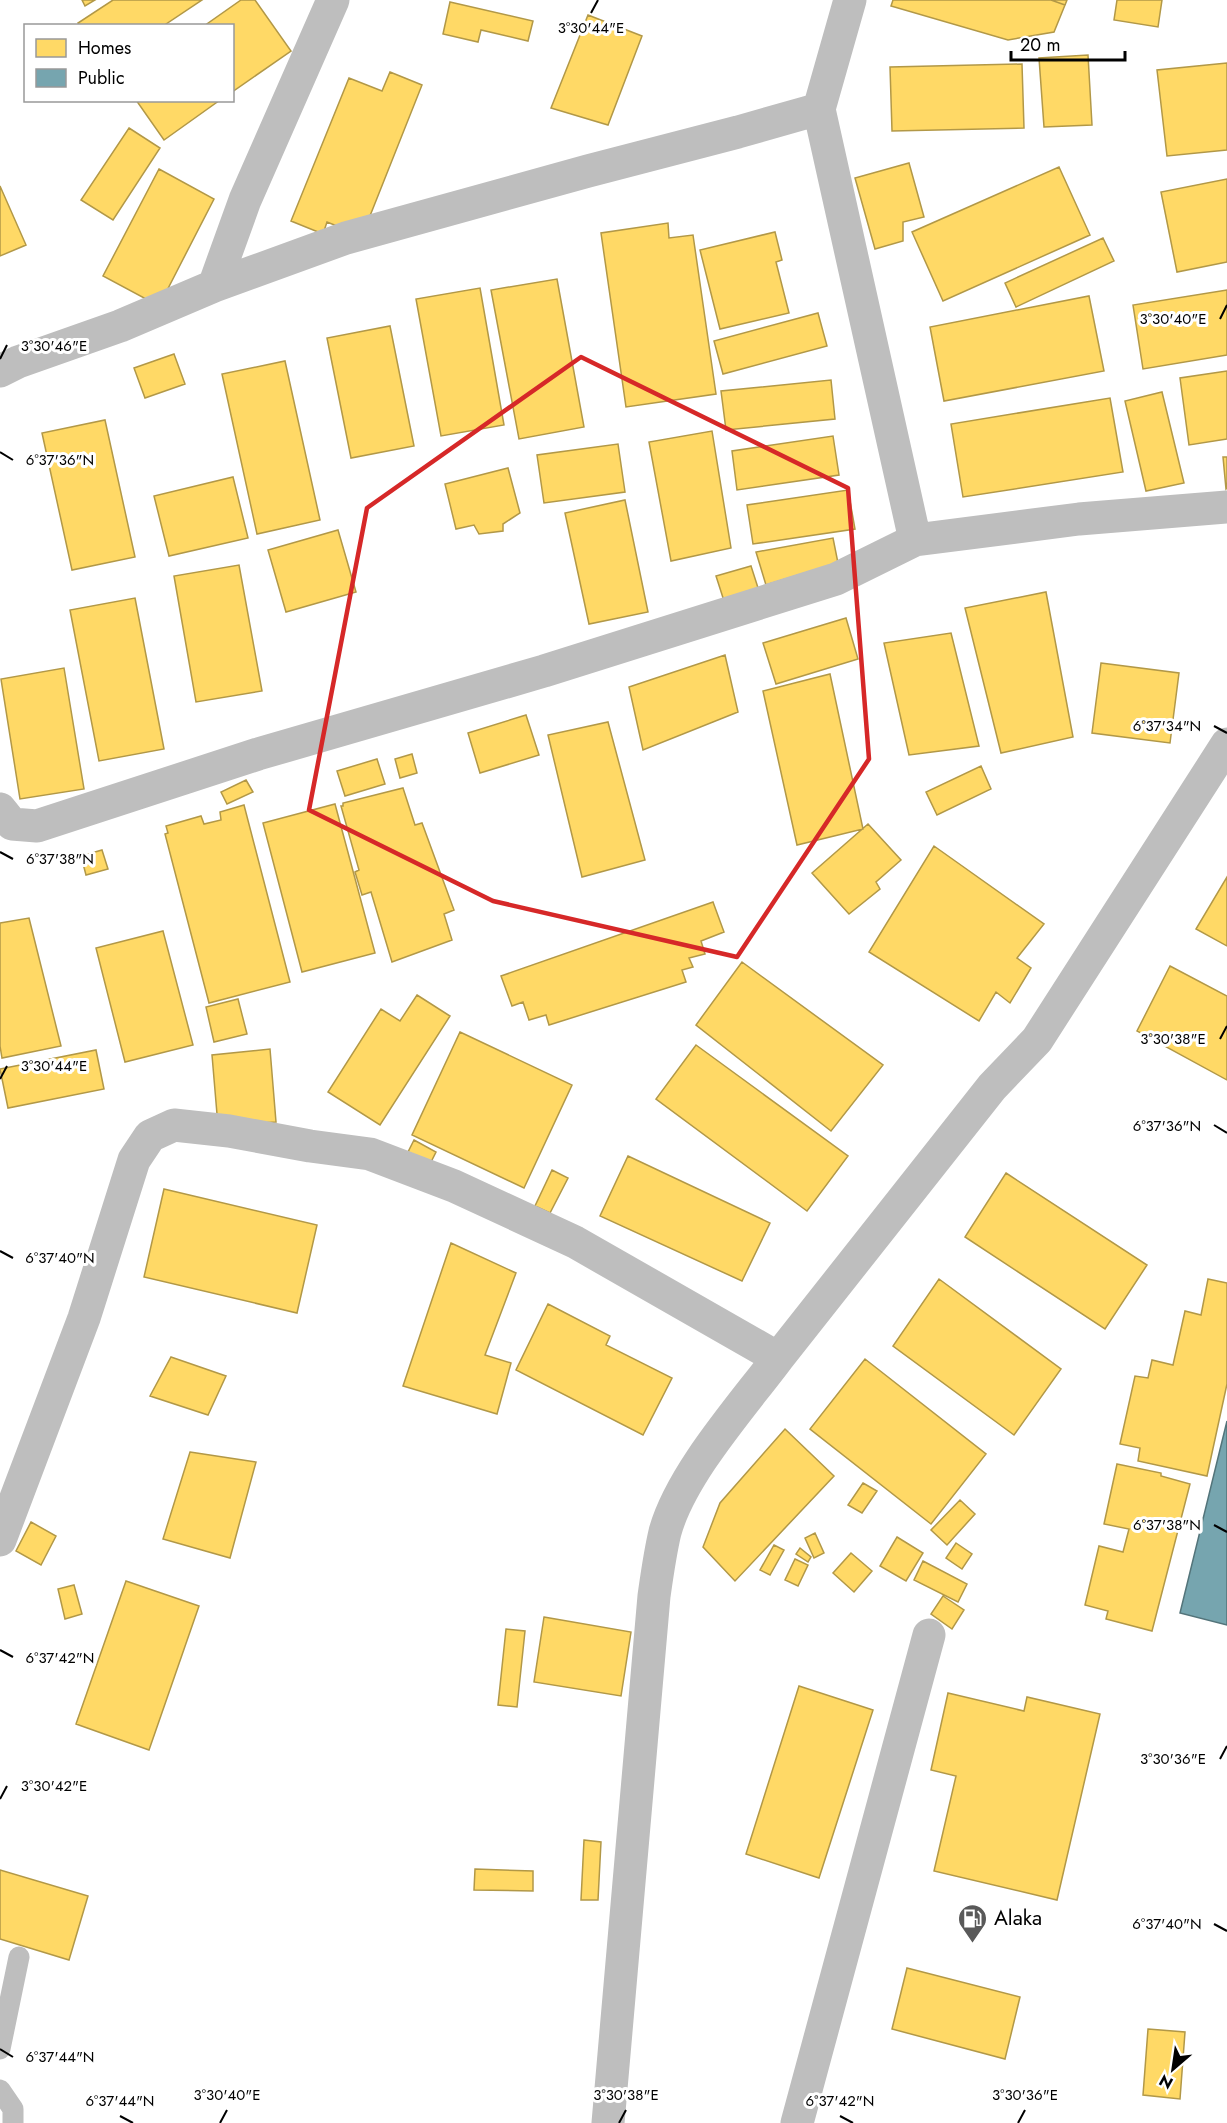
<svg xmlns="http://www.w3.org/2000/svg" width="1227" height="2123" font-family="Jost,sans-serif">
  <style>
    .homes { fill: #ffd966; stroke: #b29847; stroke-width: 1.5 }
    .public { fill: #76a5af; stroke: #53747a; stroke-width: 1.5 }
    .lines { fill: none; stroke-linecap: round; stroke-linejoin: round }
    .service { stroke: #bebebe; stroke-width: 21 }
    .minor { stroke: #bebebe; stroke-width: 33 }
    .marked { fill: none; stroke: #d62828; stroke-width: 4.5; stroke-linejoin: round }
    .ticks { fill: none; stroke: #000; stroke-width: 2 }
    .labels { text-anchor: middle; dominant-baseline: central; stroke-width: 6; stroke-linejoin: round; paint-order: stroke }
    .poi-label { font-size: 21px; fill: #000; stroke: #fff; text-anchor: start }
    .ticks-label { font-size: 15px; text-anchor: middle; fill: #000; stroke: #fff; stroke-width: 6; stroke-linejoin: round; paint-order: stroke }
  </style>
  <rect width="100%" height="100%" fill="#fff"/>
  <!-- homes -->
  <path class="homes" d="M 82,0 L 95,0 L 85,6 Z
    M 113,0 L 202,0 L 163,26 L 80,26 L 78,23 Z
    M 241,0 L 255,0 L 291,51 L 232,92 L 232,26 L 204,26 Z
    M 893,0 L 1051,0 L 1065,5 L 1054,32 L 1008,40 L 891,6 Z
    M 1051,0 L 1067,0 L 1065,5 Z
    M 1117,0 L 1162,0 L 1158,27 L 1114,20 Z
    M 450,2 L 533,21 L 528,41 L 481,30 L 478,42 L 443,34 Z
    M 588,15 L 642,36 L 608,125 L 551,108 Z
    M 1088,55 L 1092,125 L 1044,127 L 1039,58 Z
    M 1227,63 L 1227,150 L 1167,156 L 1157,70 Z
    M 1022,64 L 1024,128 L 892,131 L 890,67 Z
    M 390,72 L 422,85 L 362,236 L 327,222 L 323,234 L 291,221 L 349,78 L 382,91 Z
    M 136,100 L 220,100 L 164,140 Z
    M 129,128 L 160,148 L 113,220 L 81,200 Z
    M 909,163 L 924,217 L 903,222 L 903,241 L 875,249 L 855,178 Z
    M 1059,167 L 1090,235 L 943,301 L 912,232 Z
    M 159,169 L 214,199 L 159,306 L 103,276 Z
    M 1227,179 L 1227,262 L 1177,272 L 1161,192 Z
    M 0,186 L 26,245 L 0,256 Z
    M 668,223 L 669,238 L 693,235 L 716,394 L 626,407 L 601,233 Z
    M 775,232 L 782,260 L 776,262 L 789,313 L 720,329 L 700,250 Z
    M 1103,238 L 1114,261 L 1016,307 L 1005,283 Z
    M 557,279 L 584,427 L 519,439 L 491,290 Z
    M 480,288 L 504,425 L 441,436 L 416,299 Z
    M 1227,290 L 1227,355 L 1143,369 L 1133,305 Z
    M 1089,296 L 1104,371 L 944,401 L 930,327 Z
    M 818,313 L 827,346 L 723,374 L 714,341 Z
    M 390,326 L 414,446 L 351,458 L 327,338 Z
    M 174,354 L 185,384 L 145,398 L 134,368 Z
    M 285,361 L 320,520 L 257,534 L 222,374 Z
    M 1227,371 L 1227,439 L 1189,445 L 1180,378 Z
    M 831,380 L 835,419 L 726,430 L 721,391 Z
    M 1162,392 L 1184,483 L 1146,491 L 1125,401 Z
    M 1110,398 L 1123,472 L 963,497 L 951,424 Z
    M 105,420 L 135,557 L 72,570 L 42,433 Z
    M 712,431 L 731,548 L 671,561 L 649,442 Z
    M 833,436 L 839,475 L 737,490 L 732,451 Z
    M 618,444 L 625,492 L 544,503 L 537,455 Z
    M 1223,457 L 1227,457 L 1227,488 L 1226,489 Z
    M 508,468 L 520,513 L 503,524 L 503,531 L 479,534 L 474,525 L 456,529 L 445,484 Z
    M 233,477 L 248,538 L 169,556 L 154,496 Z
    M 848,490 L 855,529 L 753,544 L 747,505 Z
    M 625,500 L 648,612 L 589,624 L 565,513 Z
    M 338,530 L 356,592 L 286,612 L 268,550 Z
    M 833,538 L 838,563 L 766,585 L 756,552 Z
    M 239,565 L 262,691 L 196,702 L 174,576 Z
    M 751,566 L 760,594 L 725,604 L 716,576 Z
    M 1046,592 L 1073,737 L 1001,753 L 965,608 Z
    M 135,598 L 164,749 L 99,761 L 70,610 Z
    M 846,618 L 858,659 L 776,684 L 763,643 Z
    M 951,633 L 979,746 L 909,755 L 884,643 Z
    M 725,655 L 738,712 L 643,750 L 629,687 Z
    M 1101,663 L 1179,673 L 1170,743 L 1092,733 Z
    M 64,668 L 84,789 L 20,799 L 1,679 Z
    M 830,674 L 863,829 L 797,845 L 763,691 Z
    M 526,715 L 539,755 L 480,773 L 468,733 Z
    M 608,722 L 645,860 L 582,877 L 548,735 Z
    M 412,754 L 417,773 L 400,778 L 395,759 Z
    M 377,759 L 385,784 L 345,796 L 337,771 Z
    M 981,766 L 991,789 L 937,815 L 926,792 Z
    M 246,780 L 253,792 L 227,804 L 221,792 Z
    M 403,788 L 415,825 L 422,823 L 454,910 L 444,914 L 452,940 L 392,962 L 371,892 L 362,895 L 355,872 L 359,870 L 341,806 L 343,806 L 343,803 Z
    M 335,804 L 375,953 L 302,972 L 263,823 Z
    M 244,805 L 290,982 L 209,1003 L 165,834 L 168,833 L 166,826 L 201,816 L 204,824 L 221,820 L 220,812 Z
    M 868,824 L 901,860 L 876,882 L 880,889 L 849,914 L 812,873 Z
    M 934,846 L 1044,924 L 1017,958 L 1031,968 L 1010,1003 L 996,992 L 979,1021 L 869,952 Z
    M 102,850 L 108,869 L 86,875 L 81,856 Z
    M 1227,877 L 1227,946 L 1196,929 Z
    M 713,902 L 724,932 L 701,941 L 705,954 L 689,958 L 693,967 L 682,970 L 686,982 L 549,1025 L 546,1015 L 529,1020 L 523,1002 L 512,1006 L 501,976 Z
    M 29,918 L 61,1046 L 2,1058 L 0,1046 L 0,923 Z
    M 163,931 L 193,1045 L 125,1062 L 96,948 Z
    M 742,962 L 883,1065 L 831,1131 L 696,1025 Z
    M 1170,966 L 1227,996 L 1227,1080 L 1137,1031 Z
    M 417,995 L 450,1016 L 380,1125 L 328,1092 L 381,1009 L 400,1021 Z
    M 238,999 L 247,1034 L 214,1042 L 206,1007 Z
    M 460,1032 L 572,1085 L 524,1188 L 412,1135 Z
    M 696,1045 L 848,1156 L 807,1211 L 656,1099 Z
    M 270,1049 L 276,1122 L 218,1126 L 212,1055 Z
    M 96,1050 L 104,1089 L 8,1108 L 0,1069 Z
    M 414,1140 L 436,1152 L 430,1164 L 408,1152 Z
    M 628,1156 L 770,1223 L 742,1281 L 600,1216 Z
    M 552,1170 L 568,1178 L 550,1213 L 535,1206 Z
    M 1006,1173 L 1147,1265 L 1105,1329 L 965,1237 Z
    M 164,1189 L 317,1225 L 297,1313 L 144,1277 Z
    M 451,1243 L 516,1273 L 485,1355 L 511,1363 L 497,1414 L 403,1386 Z
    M 939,1279 L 1061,1369 L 1014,1435 L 893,1346 Z
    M 1208,1279 L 1227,1283 L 1227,1384 L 1207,1476 L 1138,1461 L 1140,1448 L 1120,1444 L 1135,1376 L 1148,1378 L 1152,1360 L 1173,1365 L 1185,1311 L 1201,1315 Z
    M 548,1304 L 610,1336 L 606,1345 L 672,1378 L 643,1435 L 516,1370 Z
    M 171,1357 L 226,1376 L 208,1415 L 150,1396 Z
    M 865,1359 L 986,1454 L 931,1524 L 810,1429 Z
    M 785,1429 L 834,1476 L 735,1581 L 703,1547 L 720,1503 Z
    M 190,1452 L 256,1462 L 230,1558 L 163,1539 Z
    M 1117,1464 L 1161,1473 L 1161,1476 L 1190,1484 L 1152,1631 L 1106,1619 L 1108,1611 L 1085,1605 L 1099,1546 L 1123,1552 L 1129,1529 L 1104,1524 Z
    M 863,1483 L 877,1491 L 862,1513 L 848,1505 Z
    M 960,1500 L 975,1514 L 947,1545 L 931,1530 Z
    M 31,1522 L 56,1536 L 41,1565 L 16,1551 Z
    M 815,1533 L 824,1553 L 814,1558 L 805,1538 Z
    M 897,1537 L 923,1553 L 906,1581 L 880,1566 Z
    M 956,1543 L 972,1554 L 962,1569 L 946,1558 Z
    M 774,1545 L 784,1550 L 770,1575 L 760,1570 Z
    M 800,1548 L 811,1557 L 808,1562 L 796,1554 Z
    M 851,1553 L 872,1571 L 854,1592 L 833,1573 Z
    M 795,1559 L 808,1565 L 798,1586 L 785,1580 Z
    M 923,1561 L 967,1584 L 958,1602 L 914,1580 Z
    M 126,1581 L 199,1606 L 149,1750 L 76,1724 Z
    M 74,1585 L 82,1614 L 65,1619 L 58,1589 Z
    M 943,1596 L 964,1610 L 952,1629 L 931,1614 Z
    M 544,1617 L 631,1632 L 621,1696 L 534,1682 Z
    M 506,1629 L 525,1631 L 517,1707 L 498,1705 Z
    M 799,1686 L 873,1710 L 819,1878 L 746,1854 Z
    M 948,1693 L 1024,1711 L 1027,1697 L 1100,1714 L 1057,1900 L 934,1871 L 956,1776 L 931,1770 Z
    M 584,1840 L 601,1842 L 598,1900 L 581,1900 Z
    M 475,1869 L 533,1871 L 533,1891 L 474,1890 Z
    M 0,1870 L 88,1896 L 69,1960 L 0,1939 Z
    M 907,1968 L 1020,1997 L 1005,2059 L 892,2029 Z
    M 1148,2029 L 1185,2032 L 1180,2099 L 1143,2095 Z"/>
  <!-- public -->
  <path class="public" d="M 1227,1421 L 1227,1625 L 1180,1613 Z"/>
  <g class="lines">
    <!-- service -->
    <path class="service" d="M 0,2049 L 19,1957
      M 0,2090 L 13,2109 L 13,2123"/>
    <!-- minor -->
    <path class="minor" d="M 850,0 L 819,109 L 915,540
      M 214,286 L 245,200 L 333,0
      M 0,371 L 18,362 L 120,326 L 214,286 L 346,238 L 588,171 L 738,132 L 819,109
      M 0,809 L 12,824 L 37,826 L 258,754 L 544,671 L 836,579 L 915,540 L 1079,519 L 1227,507
      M 0,1540 L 84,1318 L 134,1160 L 150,1136 L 174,1125 L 229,1131 L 310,1146 L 370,1154 L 454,1186 L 575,1242 L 778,1358 L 992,1087 L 1037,1040 L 1227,744
      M 608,2123 L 654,1596 C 657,1575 660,1553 665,1532 C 681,1474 742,1406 778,1358
      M 797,2123 L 929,1635"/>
  </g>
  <!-- marked area -->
  <path class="marked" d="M 581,357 L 848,488 L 869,759 L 737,957 L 493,901 L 309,810 L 367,508 Z"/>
  <!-- ticks -->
  <path class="ticks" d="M 591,13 L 598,0M 1220,319 L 1227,305M 0,359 L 7,345M 0,452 L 13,460M 1214,726 L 1227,733M 0,852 L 13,859M 1220,1039 L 1227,1026M 0,1079 L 7,1066M 1214,1125 L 1227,1133M 0,1251 L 13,1258M 1214,1525 L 1227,1532M 0,1650 L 13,1657M 1220,1759 L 1227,1746M 0,1799 L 7,1786M 1214,1924 L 1227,1931M 0,2049 L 13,2057M 120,2116 L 133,2123M 840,2116 L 853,2123M 220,2123 L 227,2110M 619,2123 L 626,2110M 1018,2123 L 1025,2110"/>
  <!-- icons -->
  <defs>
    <symbol id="fuel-pin" viewBox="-11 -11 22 30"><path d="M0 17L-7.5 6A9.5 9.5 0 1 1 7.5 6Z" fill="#595959" stroke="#fff"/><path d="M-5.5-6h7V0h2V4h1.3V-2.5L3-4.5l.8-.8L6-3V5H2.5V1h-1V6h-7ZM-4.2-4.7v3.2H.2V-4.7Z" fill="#fff"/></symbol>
  </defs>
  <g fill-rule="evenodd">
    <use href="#fuel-pin" x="956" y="1902" width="33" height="45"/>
  </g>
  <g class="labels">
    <!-- poi labels -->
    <g class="poi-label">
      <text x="994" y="1918">Alaka</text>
    </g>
  </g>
  <g class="ticks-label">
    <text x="591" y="33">3°30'44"E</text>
    <text x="1173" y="324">3°30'40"E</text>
    <text x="54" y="351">3°30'46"E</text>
    <text x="60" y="465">6°37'36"N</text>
    <text x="1167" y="731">6°37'34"N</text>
    <text x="60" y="864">6°37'38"N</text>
    <text x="1173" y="1044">3°30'38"E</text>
    <text x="54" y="1071">3°30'44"E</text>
    <text x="1167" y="1131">6°37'36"N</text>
    <text x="60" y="1263">6°37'40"N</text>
    <text x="1167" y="1530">6°37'38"N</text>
    <text x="60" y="1663">6°37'42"N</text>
    <text x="1173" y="1764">3°30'36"E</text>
    <text x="54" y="1791">3°30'42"E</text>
    <text x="1167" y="1929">6°37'40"N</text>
    <text x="60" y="2062">6°37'44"N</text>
    <text x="227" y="2100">3°30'40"E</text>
    <text x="626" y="2100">3°30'38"E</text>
    <text x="1025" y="2100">3°30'36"E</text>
    <text x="120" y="2106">6°37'44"N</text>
    <text x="840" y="2106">6°37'42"N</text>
  </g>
  <!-- legend -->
  <rect x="24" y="24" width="210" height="78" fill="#ffffff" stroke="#999999" stroke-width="1.5"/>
  <rect x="36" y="39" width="30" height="18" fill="#ffd966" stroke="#999999" stroke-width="1.5"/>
  <text x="78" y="54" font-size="18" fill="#000000">Homes</text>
  <rect x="36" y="69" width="30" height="18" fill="#76a5af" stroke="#999999" stroke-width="1.5"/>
  <text x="78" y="84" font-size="18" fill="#000000">Public</text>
  <!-- north arrow -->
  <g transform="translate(1173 2069) rotate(209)" stroke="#ffffff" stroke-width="4.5" paint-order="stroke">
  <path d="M0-4.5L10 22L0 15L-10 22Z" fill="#000000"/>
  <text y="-9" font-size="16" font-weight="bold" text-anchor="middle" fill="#000000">N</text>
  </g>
  <!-- scale -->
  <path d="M1011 51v9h114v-9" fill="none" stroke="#000000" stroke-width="3"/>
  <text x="1020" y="51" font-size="18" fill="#000000" stroke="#ffffff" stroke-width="4.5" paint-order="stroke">20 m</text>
</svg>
